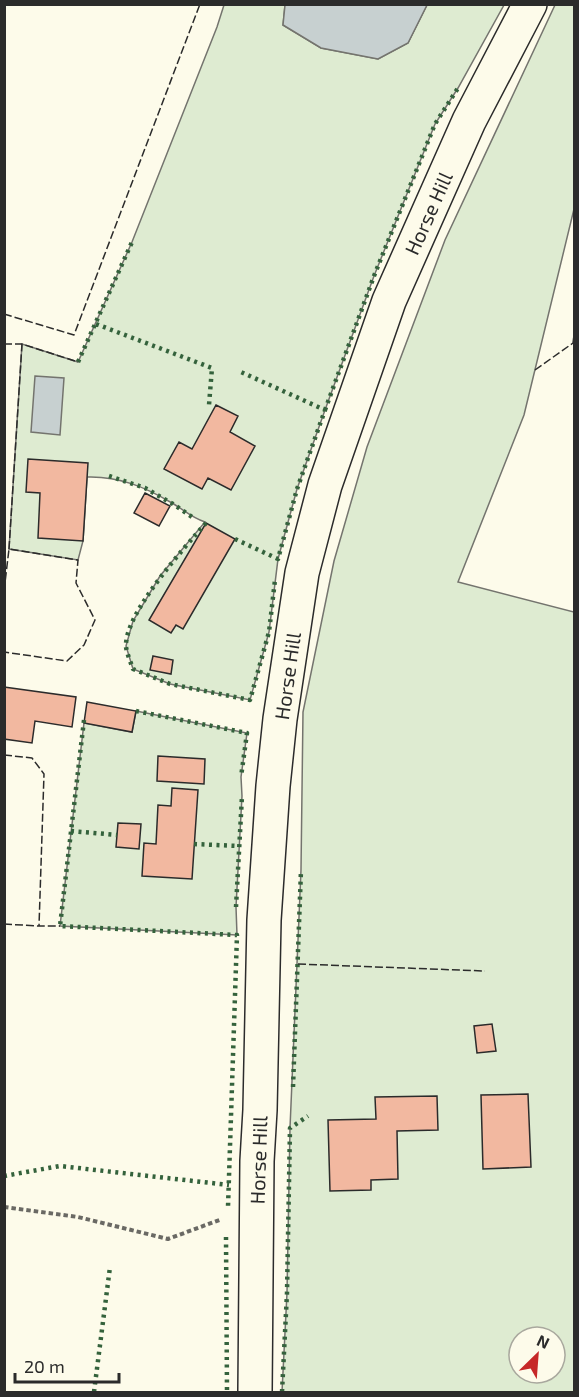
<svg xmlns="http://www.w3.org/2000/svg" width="579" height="1397" font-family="'Exo 2',sans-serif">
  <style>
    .green { fill: #deebd1; stroke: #74746e; stroke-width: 1.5; fill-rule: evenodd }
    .water { fill: #c7d0d0; stroke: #74746e; stroke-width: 1.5 }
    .building { fill: #f2b8a0; stroke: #2b2b2b; stroke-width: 1.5 }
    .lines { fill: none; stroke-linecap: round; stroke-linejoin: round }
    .secondary-casing { stroke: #2b2b2b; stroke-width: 36 }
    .path { stroke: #6a6964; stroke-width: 4; stroke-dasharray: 4.5 3; stroke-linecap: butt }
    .secondary { stroke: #fdfbea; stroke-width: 33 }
    .hedge { stroke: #34623c; stroke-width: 4.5; stroke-dasharray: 3 4.5; stroke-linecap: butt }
    .fence { stroke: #2b2b2b; stroke-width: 1.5; stroke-dasharray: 8 3; stroke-linecap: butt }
    .labels { text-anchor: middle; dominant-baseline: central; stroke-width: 4.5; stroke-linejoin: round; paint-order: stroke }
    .street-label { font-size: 20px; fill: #2b2b2b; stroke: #fdfbea }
  </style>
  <rect width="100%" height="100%" fill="#fdfbea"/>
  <!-- green -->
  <path class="green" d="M 224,5 L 285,5 L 283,25 L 321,48 L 378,59 L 408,43 L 427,5 L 504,5 L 458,88 L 435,124 L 374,276 L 325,410 L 297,489 L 278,559 L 269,632 L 250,700 L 170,684 L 133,669 L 126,646 L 133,621 L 160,576 L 205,522 C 192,518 184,510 172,503 C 145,487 119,476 87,477 L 83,541 L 78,560 L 9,549 L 22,344 L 78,362 L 132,242 L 217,27 Z
    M 555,5 L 574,5 L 574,209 L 524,415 L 458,582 L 574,612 L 574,1392 L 282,1392 L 287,1293 L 290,1128 L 301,870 L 303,712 L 334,561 L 367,447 L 445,240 ZM 519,1337 L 555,1337 L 555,1373 L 519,1373 Z
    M 136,711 L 247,733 L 241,777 L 242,796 L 236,907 L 237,935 L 60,926 L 84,723 L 132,732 Z"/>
  <!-- water -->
  <path class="water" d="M 285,5 L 285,4 L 427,5 L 408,43 L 378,59 L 321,48 L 283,25 Z
    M 35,376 L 64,378 L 60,435 L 31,432 Z"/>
  <!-- building -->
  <path class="building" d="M 216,405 L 238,416 L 230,432 L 255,446 L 231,490 L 208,478 L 202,489 L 164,469 L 179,442 L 192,449 Z
    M 28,459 L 88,463 L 83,541 L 38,538 L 40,493 L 26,492 Z
    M 145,493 L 170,506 L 159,526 L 134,513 Z
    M 206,523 L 235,539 L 183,629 L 176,625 L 171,633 L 149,620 Z
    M 153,656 L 173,660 L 171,674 L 150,670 Z
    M 4,687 L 76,697 L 72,727 L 35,721 L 32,743 L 4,739 Z
    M 87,702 L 136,711 L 132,732 L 84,723 Z
    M 158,756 L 205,759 L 204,784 L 157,781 Z
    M 172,788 L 198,790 L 192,879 L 142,876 L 144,843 L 156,844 L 158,805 L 171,806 Z
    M 118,823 L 141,824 L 139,849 L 116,847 Z
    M 492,1024 L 496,1051 L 477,1053 L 474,1026 Z
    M 528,1094 L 531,1167 L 483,1169 L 481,1095 Z
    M 437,1096 L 438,1130 L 397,1131 L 398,1179 L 371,1180 L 371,1190 L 330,1191 L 328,1120 L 376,1119 L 375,1097 Z"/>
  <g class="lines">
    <defs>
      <path id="secondary" d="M 255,1392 L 257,1161 L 260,1110 L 264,920 L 273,786 L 280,719 L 302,573 L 325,485 L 389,301 L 469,121 L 530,4"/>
    </defs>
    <!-- secondary casing -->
    <use href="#secondary" class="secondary-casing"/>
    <!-- path -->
    <path class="path" d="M 4,1207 L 78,1217 L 168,1239 L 222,1219"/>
    <!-- secondary -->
    <use href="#secondary" class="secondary"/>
    <!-- hedge -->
    <path class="hedge" d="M 96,324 L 212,368 L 209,405
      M 78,362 L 132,242
      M 325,410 L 374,276 L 435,124 L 458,88
      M 109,476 L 145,488 L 173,504 L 195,519
      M 206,523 C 184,548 124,614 126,647 C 127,654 131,663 133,669 L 170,684 L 250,700 L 269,632 L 275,580
      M 235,539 L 278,559 L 297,489 L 325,410 L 241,372
      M 136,711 L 247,733 L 241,777
      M 84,720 L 60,926 L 237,935 L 228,1207
      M 71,831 L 117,835
      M 194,844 L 239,846
      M 236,907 L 242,796
      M 293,1087 L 301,870
      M 4,1176 L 60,1166 L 229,1185
      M 226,1237 L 227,1392
      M 94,1392 L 110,1267
      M 282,1392 L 287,1293 L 290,1128 L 308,1116"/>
    <!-- fence -->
    <path class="fence" d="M 4,314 L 74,335 L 200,4
      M 4,344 L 22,344
      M 535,370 L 573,343 L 574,335
      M 9,549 L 22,344 L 78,362
      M 4,591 L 9,549 L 78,560 L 76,583 L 95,620 L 84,645 L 67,661 L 4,652
      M 4,755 L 32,758 L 44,774 L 39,926 L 60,926
      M 4,924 L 39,926
      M 298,964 L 485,971"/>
  </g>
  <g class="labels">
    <!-- street labels -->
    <g class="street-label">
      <text transform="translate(428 213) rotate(-66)">Horse Hill</text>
      <text transform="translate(287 676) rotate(-82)">Horse Hill</text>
      <text transform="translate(258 1160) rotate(-88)">Horse Hill</text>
    </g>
  </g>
  <!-- border -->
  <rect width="579" height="1397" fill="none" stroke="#2b2b2b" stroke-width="12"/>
  <!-- north arrow -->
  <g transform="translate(537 1355) rotate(25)"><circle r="28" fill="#fdfbea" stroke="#a9a89e" stroke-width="1.5"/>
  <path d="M0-4.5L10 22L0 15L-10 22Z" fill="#c62828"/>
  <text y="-9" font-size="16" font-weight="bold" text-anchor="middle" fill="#2b2b2b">N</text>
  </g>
  <!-- scale -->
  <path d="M15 1373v9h104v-9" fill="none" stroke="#2b2b2b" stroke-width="3"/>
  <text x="24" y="1373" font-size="18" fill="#2b2b2b" stroke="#fdfbea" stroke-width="4.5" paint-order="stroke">20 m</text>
</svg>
